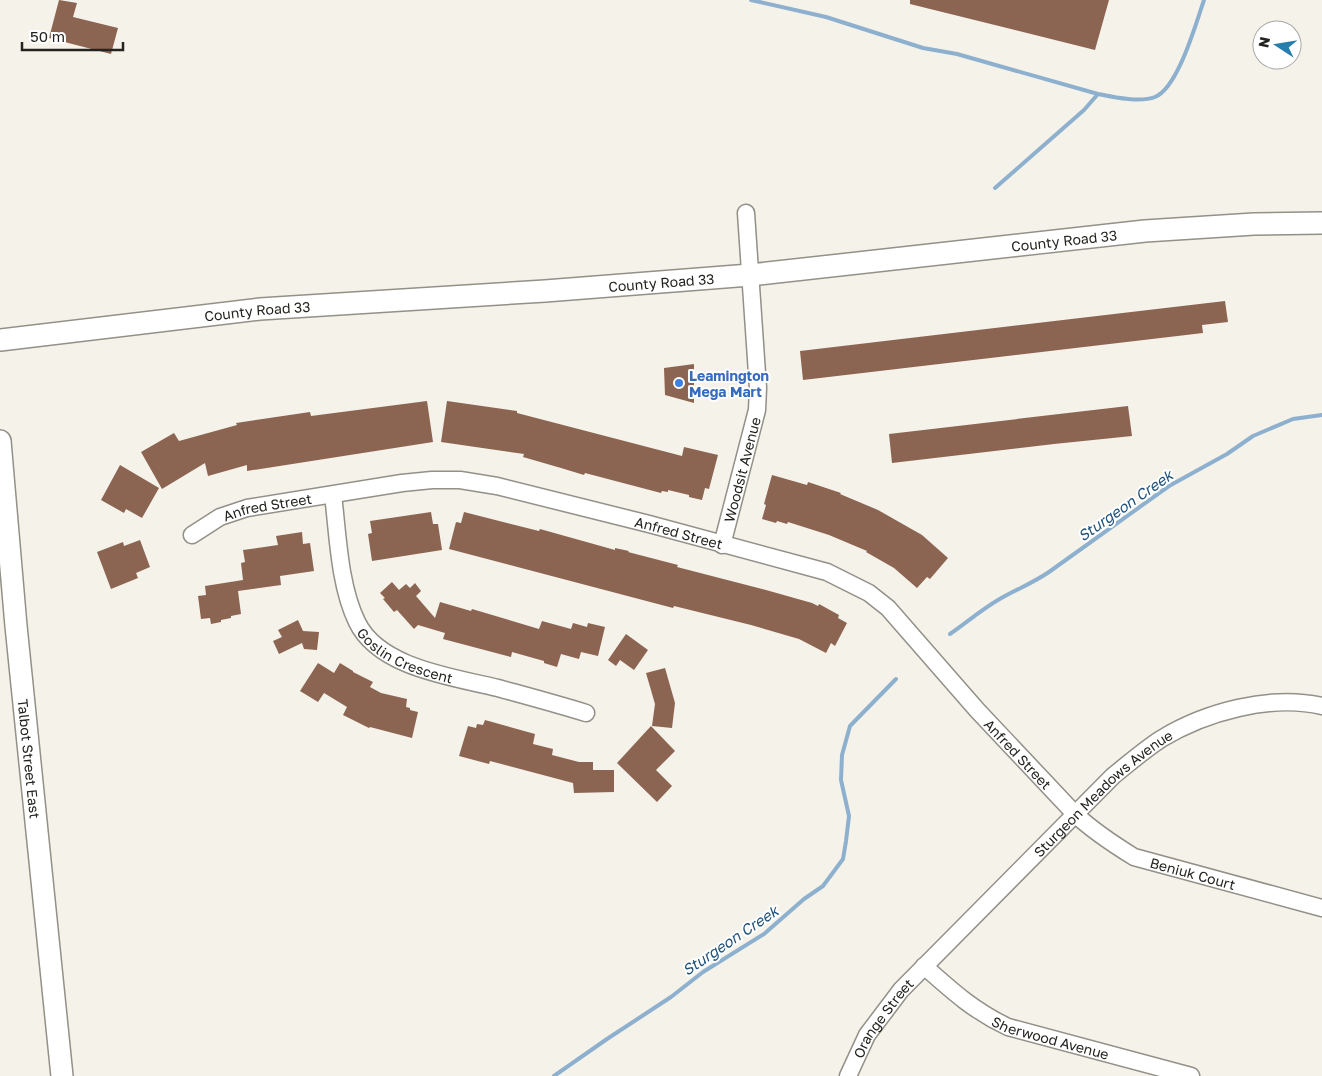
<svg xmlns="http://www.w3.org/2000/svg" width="1322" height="1076" font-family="'Golos Text',sans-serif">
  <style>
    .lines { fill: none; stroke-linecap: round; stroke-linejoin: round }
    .stream { stroke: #8eb0cf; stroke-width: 4 }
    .building { fill: #8c6452 }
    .minor-casing { stroke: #929087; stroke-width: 19 }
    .major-casing { stroke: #929087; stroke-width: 24 }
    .minor { stroke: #fff; stroke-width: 16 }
    .major { stroke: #fff; stroke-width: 21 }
    .shop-dot { fill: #3f7fe0; stroke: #fff; stroke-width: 2 }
    .labels { text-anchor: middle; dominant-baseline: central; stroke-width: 4; stroke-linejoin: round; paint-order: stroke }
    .street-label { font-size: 14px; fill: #24231f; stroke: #fff }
    .shop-label { font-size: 14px; font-weight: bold; fill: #366cbe; stroke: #fff; text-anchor: start }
    .water-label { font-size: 15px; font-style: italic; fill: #1d517b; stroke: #fff }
  </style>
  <rect width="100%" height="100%" fill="#f5f2e9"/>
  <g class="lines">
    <!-- stream -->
    <path class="stream" d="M 751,0 L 826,17 L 923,48 L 957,54 L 1098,94 C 1113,97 1140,103 1155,97 C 1178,88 1196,23 1204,0
      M 995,188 L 1084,110 L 1098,94
      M 950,634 C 966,623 981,610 998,600 C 1015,590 1033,583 1049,572 L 1169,486 L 1227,454 L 1253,436 L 1293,419 L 1322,415
      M 554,1076 L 607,1039 L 671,997 L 703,972 L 764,934 L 804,899 L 823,886 L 843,859 L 846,841 L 849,816 L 841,780 L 842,755 L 850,726 L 896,679"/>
  </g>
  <!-- building -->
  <path class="building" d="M 59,0 L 77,3 L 73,17 L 118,28 L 111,54 L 49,38 Z
    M 910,0 L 1109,0 L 1095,50 L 910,4 Z
    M 1225,301 L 1228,322 L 1202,325 L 1203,333 L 803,380 L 800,351 Z
    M 694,364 L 694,403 L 665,395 L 664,368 Z
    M 427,401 L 433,442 L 247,471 L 247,465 L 208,476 L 205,463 L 162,489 L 141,452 L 174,433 L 179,441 L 237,425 L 236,423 L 310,412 L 311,416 Z
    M 447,401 L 517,411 L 517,413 L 682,456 L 684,447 L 718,455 L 709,489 L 705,488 L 702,500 L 689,497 L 689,495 L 668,490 L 668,492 L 662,491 L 661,493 L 585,473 L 584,475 L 561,468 L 523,457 L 524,454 L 441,442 Z
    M 1128,406 L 1132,436 L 1054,444 L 892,463 L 889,434 Z
    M 120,465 L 159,488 L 142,518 L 126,509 L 124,513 L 101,500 Z
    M 772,475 L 807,485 L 808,482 L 841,493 L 840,494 L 878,510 L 922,535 L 948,558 L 930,579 L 927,577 L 917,588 L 894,568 L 866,552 L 867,551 L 829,535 L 788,522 L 787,524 L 777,521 L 776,523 L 762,519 L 766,505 L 764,504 Z
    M 431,512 L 433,524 L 438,524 L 442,550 L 372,561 L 368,534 L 372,533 L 370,521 Z
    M 464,512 L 539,531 L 540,529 L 615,550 L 615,548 L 629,551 L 628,552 L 678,565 L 677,567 L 766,590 L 812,603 L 818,606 L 819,604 L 839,615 L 838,618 L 847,623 L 835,646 L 831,643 L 826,653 L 799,639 L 751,625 L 674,606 L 673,608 L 449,549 L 456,522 L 461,523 Z
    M 302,532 L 303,544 L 310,543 L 314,571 L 280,576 L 281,585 L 238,591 L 241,614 L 231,616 L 231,618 L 221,620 L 221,622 L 211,624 L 210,618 L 201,619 L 198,596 L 206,595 L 205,586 L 243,580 L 241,563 L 245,562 L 243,550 L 278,545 L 276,536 Z
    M 140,540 L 150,567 L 136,573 L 138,578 L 111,589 L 97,552 L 123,542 L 124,546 Z
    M 392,582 L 399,590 L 406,584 L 410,588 L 415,583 L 421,591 L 416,596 L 435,618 L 440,602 L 471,611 L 472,609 L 539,629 L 542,621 L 571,629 L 573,623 L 587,627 L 588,623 L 605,627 L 598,656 L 581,652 L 579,659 L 561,654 L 557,667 L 544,663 L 544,661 L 512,652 L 511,657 L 443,639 L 445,633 L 418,625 L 414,629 L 397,610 L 394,612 L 383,599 L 385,598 L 380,593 Z
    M 298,620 L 303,631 L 319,632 L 317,650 L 304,649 L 302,643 L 279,654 L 273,641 L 282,637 L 278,630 Z
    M 626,634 L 648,650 L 634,670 L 620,660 L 616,666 L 608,660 Z
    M 318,663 L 334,673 L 340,663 L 353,671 L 353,672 L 373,682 L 370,687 L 381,693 L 407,699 L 406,707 L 410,708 L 410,710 L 418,712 L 412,738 L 370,727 L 369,728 L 343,715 L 347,707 L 324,693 L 318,702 L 300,691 Z
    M 665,668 L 675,703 L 672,728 L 652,726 L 655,704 L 646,673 Z
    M 485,720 L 535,734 L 533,744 L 553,749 L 552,755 L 579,762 L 593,762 L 593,770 L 614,770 L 614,792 L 574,793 L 573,783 L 490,761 L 489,764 L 459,756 L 468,726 L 476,728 L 477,724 L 483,725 Z
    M 651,726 L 675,751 L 656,770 L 672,786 L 657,802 L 617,763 Z"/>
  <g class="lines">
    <defs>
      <g id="minor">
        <path id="s1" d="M 333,495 C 338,535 339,585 357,622 C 379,668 453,677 498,688 C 527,696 557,704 586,713"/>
        <path id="s2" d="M 192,535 L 220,517 L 247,508 L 402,483 L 432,480 L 460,480 L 497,486 L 649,524 L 827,572 L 869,593 L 888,608 L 977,710 L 1075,814 C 1093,831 1113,844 1134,857 L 1322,908"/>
        <path id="s3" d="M 722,545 L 757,410 L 758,388 L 746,213"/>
        <path id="s4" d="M 924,966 C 952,991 974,1011 1008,1027 L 1191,1076"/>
        <path id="s5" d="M 848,1076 L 867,1035 L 901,990 L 1113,776 C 1128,764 1144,750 1161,739 C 1205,712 1271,694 1322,706"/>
      </g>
      <g id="major">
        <path id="s6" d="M 0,340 L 260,309 L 545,291 L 750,275 L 1145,231 L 1254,224 L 1322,223"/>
        <path id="s7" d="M 0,441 L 16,626 L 62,1076"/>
      </g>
    </defs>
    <!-- minor casing -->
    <use href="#minor" class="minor-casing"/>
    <!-- major casing -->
    <use href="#major" class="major-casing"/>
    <!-- minor -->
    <use href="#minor" class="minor"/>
    <!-- major -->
    <use href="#major" class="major"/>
  </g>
  <!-- markers -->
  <circle class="shop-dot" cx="679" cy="383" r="5"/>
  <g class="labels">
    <!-- street labels -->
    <g class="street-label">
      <text stroke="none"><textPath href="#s6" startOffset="1069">County Road 33</textPath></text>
      <text stroke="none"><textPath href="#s6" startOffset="664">County Road 33</textPath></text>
      <text stroke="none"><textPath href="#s6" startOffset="259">County Road 33</textPath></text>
      <text stroke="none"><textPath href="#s3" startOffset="78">Woodsit Avenue</textPath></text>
      <text stroke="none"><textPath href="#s2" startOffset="82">Anfred Street</textPath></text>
      <text stroke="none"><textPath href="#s2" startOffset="502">Anfred Street</textPath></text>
      <text stroke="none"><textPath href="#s1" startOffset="191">Goslin Crescent</textPath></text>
      <text stroke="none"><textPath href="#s2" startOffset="922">Anfred Street</textPath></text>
      <text stroke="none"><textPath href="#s7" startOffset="319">Talbot Street East</textPath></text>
      <text stroke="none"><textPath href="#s5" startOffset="384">Sturgeon Meadows Avenue</textPath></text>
      <text stroke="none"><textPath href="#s2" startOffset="1139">Beniuk Court</textPath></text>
      <text stroke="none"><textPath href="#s5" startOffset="68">Orange Street</textPath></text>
      <text stroke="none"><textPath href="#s4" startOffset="148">Sherwood Avenue</textPath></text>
    </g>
    <!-- shop labels -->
    <g class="shop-label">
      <text x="689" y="375">Leamington<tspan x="689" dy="16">Mega Mart</tspan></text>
    </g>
    <!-- water labels -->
    <g class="water-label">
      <text transform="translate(1125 505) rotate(-35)">Sturgeon Creek</text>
      <text transform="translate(730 940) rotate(-34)">Sturgeon Creek</text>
    </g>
  </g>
  <!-- north arrow -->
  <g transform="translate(1277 45) rotate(282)"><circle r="24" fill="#ffffff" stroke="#a7a7a5"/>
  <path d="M0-4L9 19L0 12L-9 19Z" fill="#267ead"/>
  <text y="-8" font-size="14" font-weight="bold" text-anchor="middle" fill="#24231f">N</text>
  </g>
  <!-- scale -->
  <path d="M22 42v8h101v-8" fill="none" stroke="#24231f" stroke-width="2.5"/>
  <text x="30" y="42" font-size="15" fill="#24231f" stroke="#ffffff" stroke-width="4" paint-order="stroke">50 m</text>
</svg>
